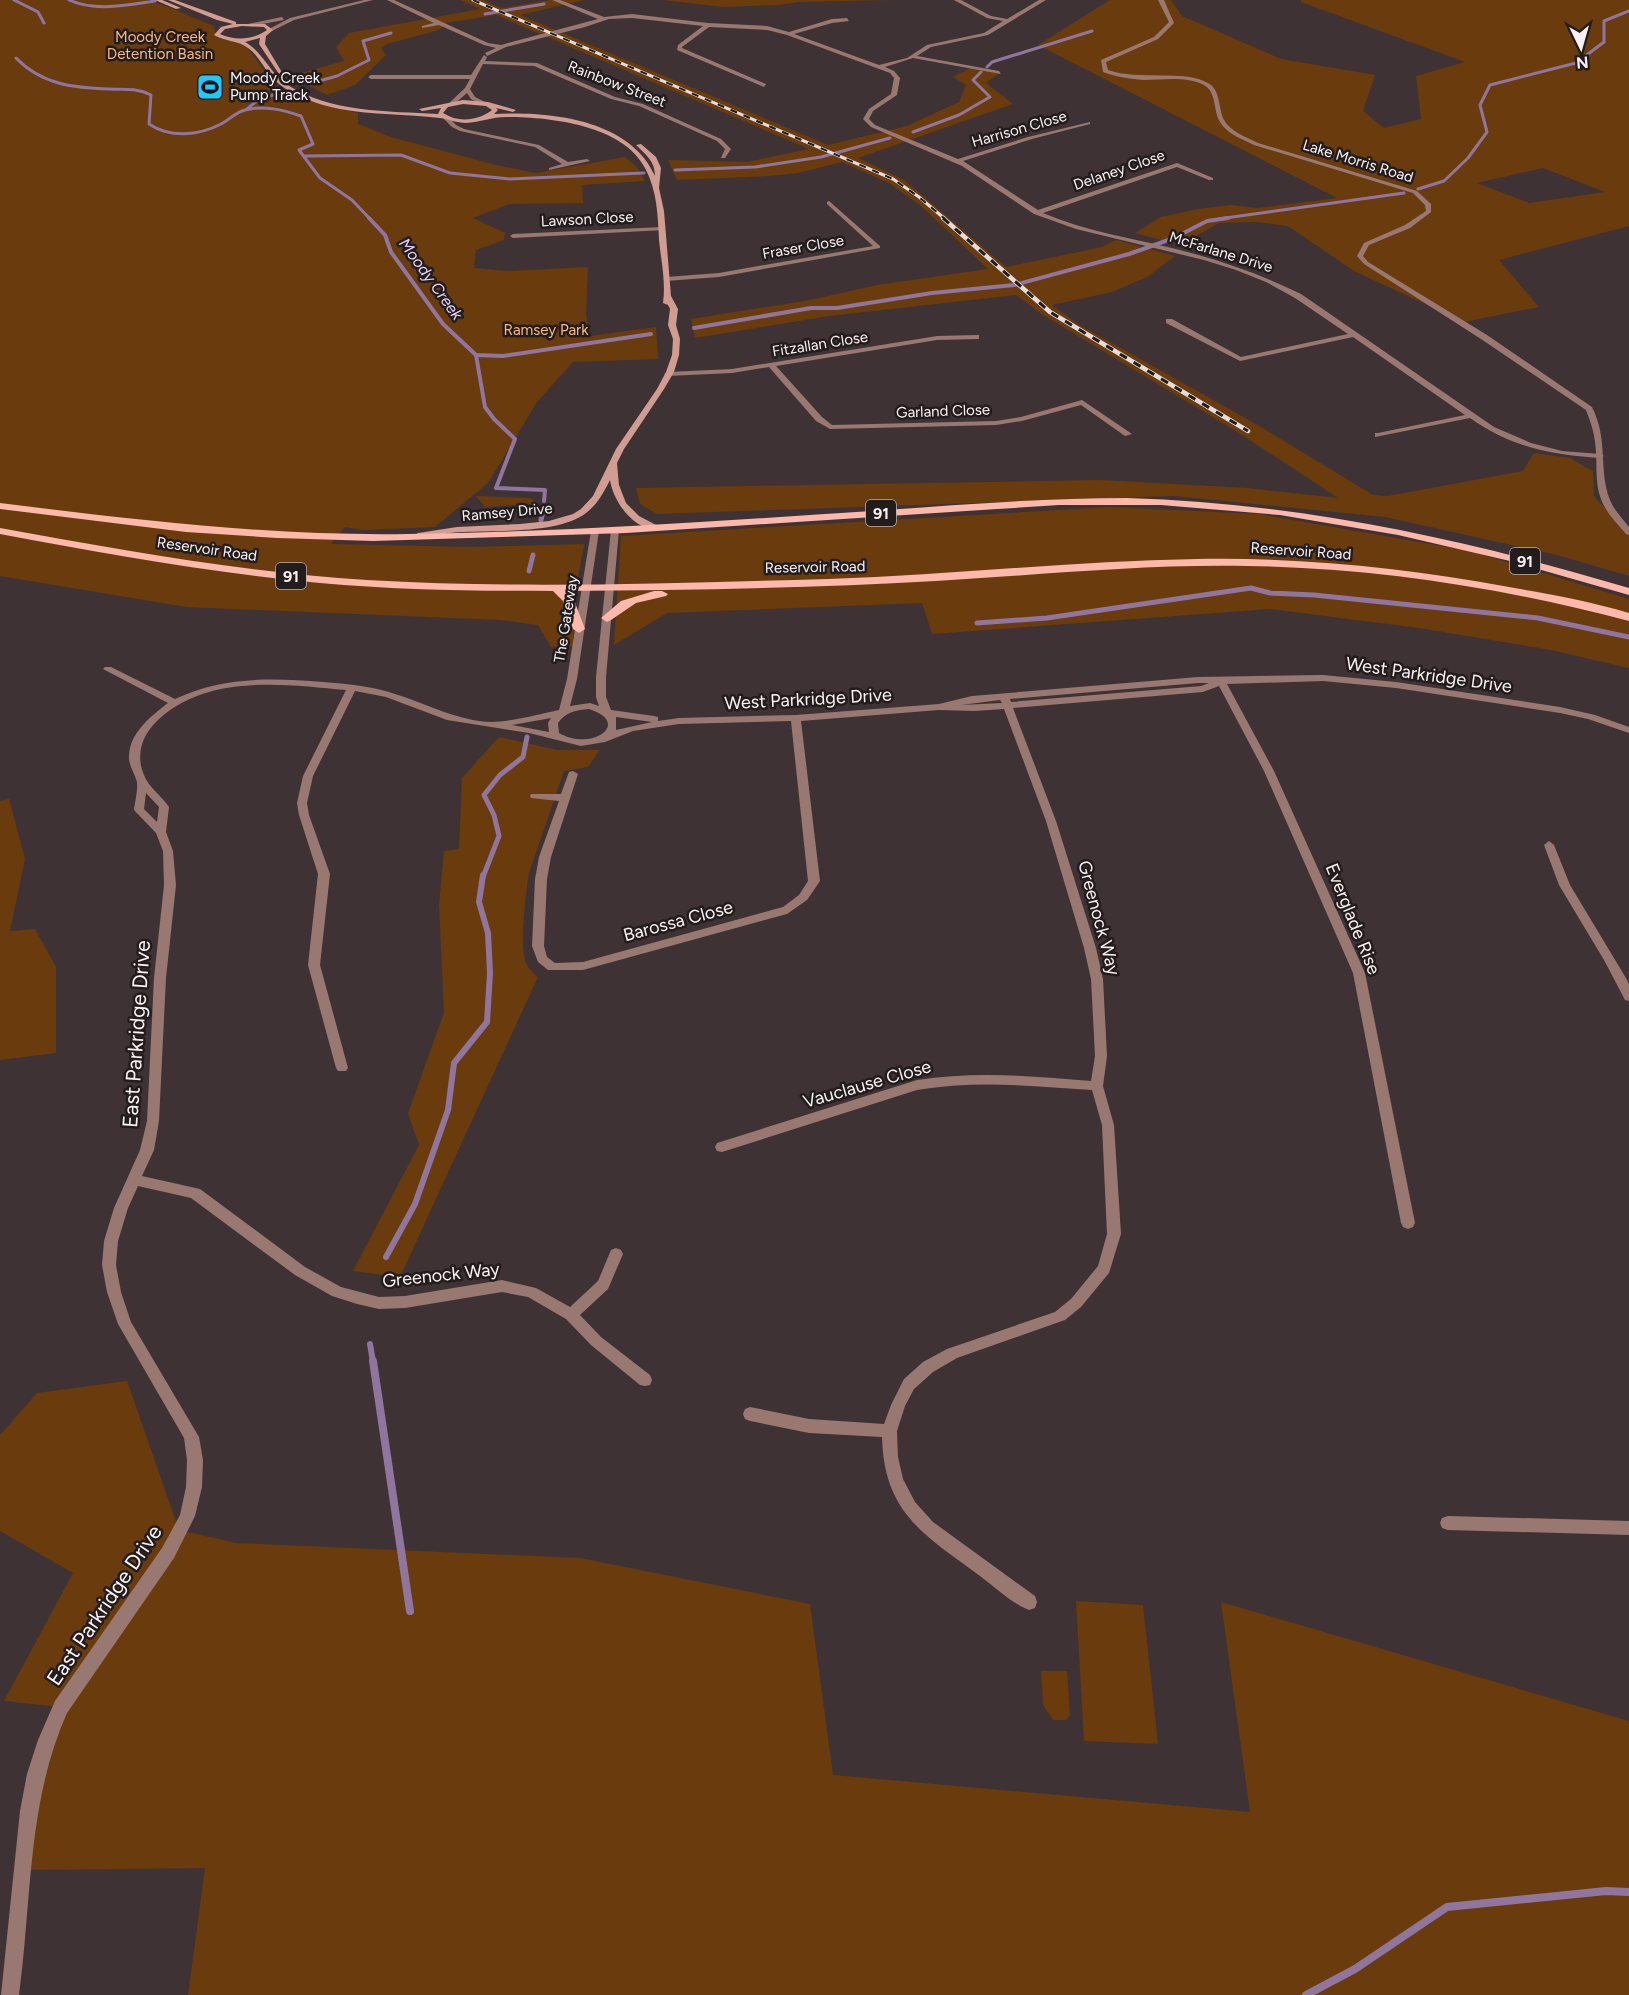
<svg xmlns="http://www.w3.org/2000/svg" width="1629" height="1995" font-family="Figtree,sans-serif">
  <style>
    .green { fill: #6a3b0d; fill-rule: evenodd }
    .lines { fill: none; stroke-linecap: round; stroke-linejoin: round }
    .stream-far4 { stroke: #90769f; stroke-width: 3 }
    .stream-far3 { stroke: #90769f; stroke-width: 4 }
    .stream-far2 { stroke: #90769f; stroke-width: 5 }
    .stream-far1 { stroke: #90769f; stroke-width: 6 }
    .stream { stroke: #90769f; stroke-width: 8 }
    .minor { fill: #997871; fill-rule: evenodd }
    .tertiary { fill: #997871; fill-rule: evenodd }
    .secondary { fill: #d19c91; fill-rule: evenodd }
    .primary { fill: #fcb8aa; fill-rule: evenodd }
    .rail-far1-casing { stroke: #e5dcde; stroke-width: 3 }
    .rail-casing { stroke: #e5dcde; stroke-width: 4.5 }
    .rail-far1 { stroke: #221c1d; stroke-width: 2; stroke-dasharray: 7; stroke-linecap: butt }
    .rail { stroke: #221c1d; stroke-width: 3; stroke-dasharray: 8; stroke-linecap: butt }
    .labels { text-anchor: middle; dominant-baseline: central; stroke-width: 5; stroke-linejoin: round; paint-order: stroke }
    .far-park-label { font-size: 15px; fill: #f8b783; stroke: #221c1d }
    .far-poi-label { font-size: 15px; fill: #faf1f3; stroke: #221c1d; text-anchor: start }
    .far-street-label { font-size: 15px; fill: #faf1f3; stroke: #221c1d }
    .far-water-label { font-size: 16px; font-style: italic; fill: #e4d2f4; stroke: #221c1d }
    .shield { fill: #221c1d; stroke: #b9b1b3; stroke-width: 1.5 }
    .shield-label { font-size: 16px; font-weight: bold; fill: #faf1f3 }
    .street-label { font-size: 18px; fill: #faf1f3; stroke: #221c1d }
    .near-street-label { font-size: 21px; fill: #faf1f3; stroke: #221c1d }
  </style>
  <rect width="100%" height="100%" fill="#3f3235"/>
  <!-- green -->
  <path class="green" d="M 0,0 L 146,0 L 166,6 L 214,26 L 217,38 L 245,44 L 278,90 L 316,103 L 358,113 L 358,124 L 391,137 L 496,165 L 536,173 L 625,157 L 637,167 L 645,181 L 582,185 L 583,203 L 509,204 L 473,218 L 505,233 L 504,240 L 476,250 L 474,268 L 507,271 L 588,267 L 586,315 L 590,336 L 656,327 L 658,359 L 573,362 L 537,402 L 488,483 L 435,527 L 363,530 L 345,527 L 331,544 L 474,547 L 584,544 L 577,584 L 573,646 L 551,647 L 538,625 L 501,620 L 186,607 L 0,576 Z
    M 461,0 L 483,0 L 502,8 L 550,0 L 584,0 L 520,15 L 828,145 L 907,126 L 959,102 L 966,85 L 953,77 L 972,67 L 999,73 L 986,83 L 1013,104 L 858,158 L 904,180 L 1006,267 L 1102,247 L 1116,240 L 1175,256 L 1147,277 L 1112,292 L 1052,305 L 1078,324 L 1261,427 L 1373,495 L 1388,496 L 1523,471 L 1534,453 L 1570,458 L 1593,471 L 1594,496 L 1629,535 L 1629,576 L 1557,555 L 1385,517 L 1174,496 L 657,514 L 640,504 L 636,488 L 1101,480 L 1247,488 L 1338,498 L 1239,433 L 1040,313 L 1016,295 L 829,316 L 695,338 L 691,319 L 810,300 L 877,285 L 988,269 L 920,205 L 889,183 L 842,162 L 798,173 L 769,176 L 677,180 L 668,160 L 747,162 L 809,149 L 496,15 L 446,23 L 439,30 L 387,44 L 381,48 L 386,55 L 355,85 L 327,95 L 290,76 L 344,61 L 336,47 L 349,33 L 480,9 Z
    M 663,0 L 892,0 L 799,2 L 779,5 L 723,7 Z
    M 1110,0 L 1171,0 L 1182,16 L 1281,59 L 1375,75 L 1363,111 L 1384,128 L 1421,119 L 1416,76 L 1465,62 L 1301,2 L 1301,0 L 1629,0 L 1629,226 L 1499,260 L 1539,307 L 1464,322 L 1354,271 L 1288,226 L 1257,222 L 1219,223 L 1180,245 L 1135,233 L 1161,217 L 1198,209 L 1230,205 L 1258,208 L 1337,198 L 1038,45 ZM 1543,168 L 1605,192 L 1529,203 L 1477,183 Z
    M 476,496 L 530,498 L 538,503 L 485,507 Z
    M 1109,507 L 1259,514 L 1470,551 L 1629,599 L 1629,668 L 1551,650 L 1419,628 L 1270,609 L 932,634 L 922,603 L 667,613 L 614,645 L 621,536 Z
    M 499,737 L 557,750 L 600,750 L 588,767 L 564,771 L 529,873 C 526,893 519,946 526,963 C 529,969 533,973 538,977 L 400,1277 L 353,1271 L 419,1145 L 408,1113 L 444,1013 L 439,904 L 444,851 L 459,849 L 462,778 Z
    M 9,799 L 25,859 L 10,931 L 35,929 L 56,967 L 56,1053 L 0,1060 L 0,801 Z
    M 127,1381 L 179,1530 L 236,1543 L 580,1558 L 810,1604 L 833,1775 L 1250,1812 L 1221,1602 L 1629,1721 L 1629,1995 L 188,1995 L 205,1868 L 22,1870 L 60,1707 L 4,1701 L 73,1573 L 0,1531 L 0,1435 L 37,1393 Z
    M 1076,1601 L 1143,1605 L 1158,1744 L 1084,1741 Z
    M 1041,1671 L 1067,1671 L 1070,1715 L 1066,1720 L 1053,1720 L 1043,1705 Z"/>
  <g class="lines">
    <!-- stream-far4 -->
    <path class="stream-far4" d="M 14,0 L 38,12 L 44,23
      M 69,0 C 95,12 127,5 155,1
      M 485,14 L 544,4
      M 16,58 C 42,85 75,88 110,89 C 125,90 138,88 151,95 L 149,124 C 170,138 198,136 221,124 C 229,120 236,112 245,110 C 264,105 283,110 301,116 L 313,144 L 299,150 L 320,178 L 352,200 L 370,219
      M 987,67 L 992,62 L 1092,31
      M 312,83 L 337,76 L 369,60 L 363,41 L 391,33
      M 247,109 L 258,100 L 273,95
      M 913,132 L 959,115 L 990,97 L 973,80 L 981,72
      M 304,156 L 401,155 L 450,173 L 510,179 L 644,173
      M 675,170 L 755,167 L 821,157 L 890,138
      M 1418,189 L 1444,181 L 1468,158 L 1487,132 L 1480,105 L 1490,85 L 1576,63 L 1604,42 L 1604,21 L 1629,11
      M 1218,219 L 1404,193"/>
    <!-- stream-far3 -->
    <path class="stream-far3" d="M 369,218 L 385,235 L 391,252 L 443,324 L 476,355 L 503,356 L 651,334
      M 694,328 L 811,308 L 837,308 L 932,293 L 1014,285 L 1129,254 L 1174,238 L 1207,221 L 1228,218
      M 476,355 L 485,407 L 494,419 L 515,439 L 496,488 L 545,490 L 544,501"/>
    <!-- stream-far2 -->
    <path class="stream-far2" d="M 541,520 L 543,511
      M 529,571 L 533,555
      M 977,623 L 1047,618 L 1251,588 L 1270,593 L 1314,595 L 1538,618 L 1629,637
      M 483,877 L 499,836 L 494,815 L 484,795 L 500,775 L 523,757 L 527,737"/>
    <!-- stream-far1 -->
    <path class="stream-far1" d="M 386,1257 L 415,1204 L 448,1110 L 454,1063 L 487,1022 L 490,973 L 488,933 L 479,902 L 483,875
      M 370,1344 L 373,1362"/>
    <!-- stream -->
    <path class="stream" d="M 373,1361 L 410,1611
      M 1306,1995 L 1355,1969 L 1447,1907 L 1606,1891 L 1629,1892"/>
    <!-- minor -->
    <path class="minor" d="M 364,0 L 373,0 L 294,20 L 272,31 L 267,30 L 290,18 Z
      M 387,0 L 394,0 L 488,43 L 501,45 L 598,19 L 552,0 L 560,0 L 604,17 L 632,14 L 708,23 L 767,26 L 789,32 L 832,19 L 847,18 L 849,21 L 832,23 L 794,34 L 879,65 L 907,58 L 927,45 L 984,33 L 1003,21 L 987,18 L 954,0 L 961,0 L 991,16 L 1007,19 L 1039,0 L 1046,0 L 988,35 L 931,47 L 917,56 L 999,71 L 1001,74 L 913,58 L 885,67 L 894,71 L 900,78 L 897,95 L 873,111 L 869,119 L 875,125 L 958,159 L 1028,137 L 1090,122 L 1090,124 L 1032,139 L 963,161 L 1038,210 L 1177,163 L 1213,178 L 1213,180 L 1209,180 L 1177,167 L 1043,213 C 1085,231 1131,238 1176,249 C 1220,260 1260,274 1301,294 L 1494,427 L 1531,443 L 1562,451 L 1600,454 L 1604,456 L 1600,458 C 1551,455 1511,447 1470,418 L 1375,437 L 1375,433 L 1378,433 L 1465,415 L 1353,337 L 1240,361 L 1166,323 L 1166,319 L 1172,319 L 1241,357 L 1348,334 L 1295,298 L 1266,282 L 1236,270 L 1204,260 L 1076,229 L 1034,214 L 962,166 L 871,127 L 863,119 L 869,109 L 891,94 L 894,78 L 890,73 L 787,35 L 767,30 L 709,27 L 682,47 L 682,48 L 766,84 L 764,87 L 677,50 L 678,45 L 703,26 L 632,18 L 609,19 L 585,27 L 506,47 L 487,56 L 485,53 L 496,48 L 484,45 L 439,25 L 422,28 L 422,26 L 434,23 Z
      M 282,17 L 284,20 L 251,26 L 248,24 Z
      M 484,55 L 487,57 L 485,61 L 537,63 L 615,97 L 643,104 L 721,139 L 731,149 L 725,158 L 721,158 L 725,149 L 717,141 L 639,106 L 611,99 L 534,66 L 483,64 L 470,89 L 475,97 L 485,102 L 483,105 L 471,99 L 467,93 L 452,106 L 447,105 L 465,88 L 470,79 L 371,79 L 368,77 L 371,75 L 471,75 Z
      M 444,117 L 448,117 L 456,125 L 464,129 L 539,145 L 568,162 L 587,159 L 590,161 L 549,170 L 549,168 L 562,164 L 535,147 L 460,131 L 452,127 L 444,119 Z
      M 829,201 L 880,246 L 880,248 L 719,277 L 666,281 L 663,279 L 666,277 L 719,273 L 873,246 L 827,204 L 827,202 Z
      M 662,227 L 664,228 L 664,230 L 513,238 L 510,236 L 513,234 Z
      M 976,335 L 979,335 L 979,339 L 937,340 L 776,366 L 822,417 L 832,425 L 996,421 L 1021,417 L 1082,400 L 1132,434 L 1125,436 L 1081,405 L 1022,421 L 996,425 L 830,429 L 816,421 L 769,367 L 732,373 L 668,376 L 664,374 L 668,372 L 732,369 L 937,336 Z
      M 615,527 L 619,530 L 606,677 L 606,697 L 611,710 L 654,716 L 658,717 L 658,721 L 679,718 L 796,715 L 939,704 L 972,696 L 1198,677 L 1323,675 L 1396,682 L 1560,707 L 1595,715 L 1629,727 L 1629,733 L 1588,719 L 1560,713 L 1396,688 L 1323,681 L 1227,684 L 1274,771 L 1365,973 L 1415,1223 L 1413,1227 L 1408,1229 L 1403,1227 L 1401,1223 L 1353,973 L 1264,771 L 1219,686 L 1203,692 L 1013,708 L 1056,821 L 1096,948 L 1103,979 L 1107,1056 L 1103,1086 L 1114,1125 L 1121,1234 L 1109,1273 L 1081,1307 L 1065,1320 L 957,1358 L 933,1372 L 914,1389 L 905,1406 L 897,1431 L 898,1457 L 903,1479 L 915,1502 L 933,1522 L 1035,1596 L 1037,1602 L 1035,1608 L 1029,1610 C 1011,1603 995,1587 980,1576 C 925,1535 884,1514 882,1437 L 809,1433 L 750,1421 L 745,1419 L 743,1414 L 745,1409 L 750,1407 L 809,1419 L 884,1424 L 891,1405 L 904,1379 L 923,1362 L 947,1349 L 1055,1312 L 1071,1299 L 1098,1266 L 1107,1234 L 1102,1125 L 1092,1090 C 1033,1086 976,1080 917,1090 L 722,1152 L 717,1151 L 715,1147 L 717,1143 L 917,1080 C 975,1071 1033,1076 1091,1081 L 1095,1056 L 1091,979 L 1084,948 L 1046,821 L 1004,709 L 974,711 L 939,710 L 801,721 L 820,881 L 807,900 L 787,914 L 583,970 L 548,970 L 538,962 L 532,946 L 535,879 L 539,857 L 559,801 L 531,798 L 530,796 L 531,794 L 561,794 L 569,772 L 573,771 L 578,774 L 551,857 L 547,879 L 544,946 L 547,957 L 555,963 L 583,962 L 783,907 L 799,895 L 808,881 L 791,721 L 679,724 L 633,731 L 605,742 L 581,746 L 529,733 L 447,720 L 386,697 L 355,691 L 313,776 L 307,803 L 309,815 L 330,874 L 320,965 L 348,1068 L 346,1071 L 338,1071 L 336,1068 L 308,965 L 318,874 L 299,815 L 297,803 L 303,776 L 346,690 C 283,684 203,673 154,724 C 141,738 136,757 144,775 C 149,788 162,796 169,807 L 166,832 L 173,851 L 176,885 L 166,978 L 159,1121 L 154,1150 L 142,1176 L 200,1189 L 305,1267 L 341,1287 L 379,1297 L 405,1296 L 502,1280 L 536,1288 L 570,1307 L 598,1281 L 611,1250 L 616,1248 L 621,1250 L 623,1254 L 608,1289 L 580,1315 L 601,1337 L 650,1375 L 652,1380 L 650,1385 L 645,1386 L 640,1385 L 591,1345 L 566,1319 L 528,1297 L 502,1292 L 405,1308 L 379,1309 L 357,1304 L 332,1296 L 295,1275 L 191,1198 L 138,1186 L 128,1208 L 118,1241 L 116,1265 L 121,1292 L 131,1322 L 199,1437 L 203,1460 L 202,1487 L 195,1516 L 174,1558 L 67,1713 C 27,1803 32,1899 19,1995 L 1,1995 L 20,1811 L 27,1774 L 38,1740 L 55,1701 L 162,1548 L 180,1515 L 186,1487 L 187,1460 L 184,1438 L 118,1324 L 107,1292 L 102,1265 L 104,1241 L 114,1208 L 140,1150 L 147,1121 L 154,978 L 164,885 L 163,851 L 156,833 L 134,810 C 135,802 138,789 137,782 C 135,774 130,768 129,759 C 128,734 150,717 168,703 L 103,669 L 105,667 L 111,667 L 175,699 C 223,676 272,678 323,682 C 347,684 372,686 395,694 C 428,704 457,721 492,722 C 510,722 540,714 559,710 L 567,679 L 591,531 L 595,528 L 599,531 L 577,679 L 570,706 L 590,703 L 599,706 L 596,697 L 596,677 L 611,530 ZM 1198,683 L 1209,683 L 1201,686 L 1011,702 L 1010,699 ZM 1000,700 L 1002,703 L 961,705 ZM 589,709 C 633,723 591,752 559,733 L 558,723 C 566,712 576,710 589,709 ZM 616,717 L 652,722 L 616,730 ZM 551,718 L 548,723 L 549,732 L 512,725 ZM 146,793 L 159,807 L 157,822 L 144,809 Z
      M 1549,841 L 1554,845 L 1570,885 L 1626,978 L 1629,984 L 1629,1001 L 1625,1000 L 1604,960 L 1559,885 L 1544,845 Z
      M 1448,1516 L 1629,1521 L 1629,1535 L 1448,1530 L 1442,1528 L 1440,1523 L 1442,1518 Z"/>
    <!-- tertiary -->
    <path class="tertiary" d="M 1158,0 L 1164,0 L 1174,23 L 1158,39 L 1106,62 L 1108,70 C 1139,81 1183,69 1208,83 C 1221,90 1218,108 1224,120 C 1231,132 1246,137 1258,143 L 1417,191 L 1431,204 L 1431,212 L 1410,228 L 1369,245 L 1363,256 L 1368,262 L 1487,335 L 1592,407 C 1609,441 1598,469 1610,500 C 1614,510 1622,518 1629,527 L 1629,535 L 1626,534 C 1617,523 1606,513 1601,499 C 1594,481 1598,461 1595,442 C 1594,431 1590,421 1586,410 L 1481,339 L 1364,264 L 1357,256 L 1364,243 L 1405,225 L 1426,211 L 1425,205 L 1413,193 L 1254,145 C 1242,139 1227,134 1220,122 C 1213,111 1217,92 1204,85 C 1186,76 1163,80 1144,80 C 1129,79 1117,77 1103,72 L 1101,60 L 1154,37 L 1169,22 Z"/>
    <!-- secondary -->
    <path class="secondary" d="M 155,0 L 162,0 L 181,8 L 176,9 Z
      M 168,0 L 175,0 L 236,22 L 236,24 L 265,24 L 273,30 L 266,36 L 265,44 L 283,74 L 279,74 L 259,44 L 260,38 L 245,42 C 263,52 269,72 286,84 C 330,113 388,111 438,114 L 441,108 L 422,111 L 419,109 L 463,100 L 488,102 L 516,110 L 513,112 L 496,108 L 498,110 L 494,114 C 549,111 630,119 655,176 C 655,161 646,155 636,145 L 641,144 L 656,157 L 661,168 L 659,188 L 664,211 L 671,296 L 678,309 L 676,325 L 680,339 L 679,355 L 674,372 L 664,389 L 624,449 L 617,463 L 618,475 L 619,485 L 626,503 L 639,516 L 658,526 L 658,530 C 634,531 613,501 610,480 C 604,492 597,505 586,513 C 559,534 497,530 464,532 C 448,532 433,536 418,539 L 414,536 L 418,533 L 457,527 L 520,524 L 549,521 L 573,514 L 581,509 L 593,496 L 616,449 L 657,389 L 666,372 L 672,355 L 673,339 L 668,325 L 670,309 L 668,305 L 663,303 C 666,281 661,261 659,240 C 658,216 657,190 645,168 C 623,125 550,117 506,117 C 492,117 480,122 466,123 C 457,123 448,119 440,118 C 406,114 373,115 340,109 C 316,104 287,95 271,76 C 263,67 258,55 248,48 C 238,40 225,42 214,35 L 221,27 L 233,24 L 217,20 ZM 242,26 L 264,27 L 267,30 C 253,40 235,41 220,34 L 225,29 ZM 463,104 L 486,106 L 492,110 C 478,121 458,123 443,113 L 448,107 Z"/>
    <!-- primary -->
    <path class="primary" d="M 1127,498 C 1299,503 1465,539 1629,588 L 1629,595 L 1510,561 L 1398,535 L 1280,515 L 1161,505 L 1059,505 L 626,533 L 373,541 L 277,538 L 186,532 L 0,509 L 0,503 C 136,520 270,536 407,534 C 562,532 717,521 872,511 C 957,505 1042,498 1127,498 Z
      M 0,528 C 121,550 243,572 367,580 C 520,589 674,583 828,579 C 951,575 1074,561 1197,559 C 1302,557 1406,568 1509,587 C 1549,594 1590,601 1629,613 L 1629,621 C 1504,588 1376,568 1247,566 C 1143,564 1040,575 936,581 C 813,588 689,590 566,591 L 574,600 L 585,629 L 579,633 L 573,629 L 563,601 L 553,591 C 475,591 398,590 320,583 C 213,573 106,554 0,534 Z
      M 654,591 L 662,591 L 668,594 L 666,596 L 636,603 L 611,620 L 607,622 L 601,618 L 621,601 Z"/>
    <defs>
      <path id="rail-far1" d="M 473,0 L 893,179 L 919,197 L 945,219"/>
      <path id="rail" d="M 943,218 L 1050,312 L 1248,431"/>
    </defs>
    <!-- rail-far1 casing -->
    <use href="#rail-far1" class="rail-far1-casing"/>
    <!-- rail casing -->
    <use href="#rail" class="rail-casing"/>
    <!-- rail-far1 -->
    <use href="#rail-far1" class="rail-far1"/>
    <!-- rail -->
    <use href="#rail" class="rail"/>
  </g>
  <!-- icons -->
  <defs>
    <symbol id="stadium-square" viewBox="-11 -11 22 22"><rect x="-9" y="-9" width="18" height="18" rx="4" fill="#20c9fd" stroke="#221c1d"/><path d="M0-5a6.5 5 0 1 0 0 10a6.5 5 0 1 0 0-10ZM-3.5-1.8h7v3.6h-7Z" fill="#111"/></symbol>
  </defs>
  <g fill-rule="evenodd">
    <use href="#stadium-square" x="195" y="72" width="30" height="30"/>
  </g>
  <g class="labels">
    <!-- far-park labels -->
    <g class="far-park-label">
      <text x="160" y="37">Moody Creek<tspan x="160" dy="17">Detention Basin</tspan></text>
      <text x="546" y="330">Ramsey Park</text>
    </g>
    <!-- far-poi labels -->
    <g class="far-poi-label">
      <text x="230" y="78">Moody Creek<tspan x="230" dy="17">Pump Track</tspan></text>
    </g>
    <!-- far-street labels -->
    <g class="far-street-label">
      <text transform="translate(617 84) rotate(21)">Rainbow Street</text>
      <text transform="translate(1019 129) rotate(-16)">Harrison Close</text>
      <text transform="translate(1358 161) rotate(17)">Lake Morris Road</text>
      <text transform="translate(1119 170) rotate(-19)">Delaney Close</text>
      <text transform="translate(587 219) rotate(-3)">Lawson Close</text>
      <text transform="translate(803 247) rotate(-10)">Fraser Close</text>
      <text transform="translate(1221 252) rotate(17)">McFarlane Drive</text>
      <text transform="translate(820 344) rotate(-9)">Fitzallan Close</text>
      <text transform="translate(943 411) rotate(-2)">Garland Close</text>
      <text transform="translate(507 512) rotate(-5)">Ramsey Drive</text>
      <text transform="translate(207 549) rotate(8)">Reservoir Road</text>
      <text transform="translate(1301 551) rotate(4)">Reservoir Road</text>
      <text transform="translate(815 567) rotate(-1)">Reservoir Road</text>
      <text transform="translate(566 619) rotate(-81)">The Gateway</text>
    </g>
    <!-- far-water labels -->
    <g class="far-water-label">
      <text transform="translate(431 279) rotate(54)">Moody Creek</text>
    </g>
    <!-- shield labels -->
    <g class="shield">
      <rect x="866" y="500" width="30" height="26" rx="4.5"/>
      <rect x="1510" y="548" width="30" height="26" rx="4.5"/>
      <rect x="276" y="563" width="30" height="26" rx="4.5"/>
    </g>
    <g class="shield-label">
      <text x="881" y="513">91</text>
      <text x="1525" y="561">91</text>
      <text x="291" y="576">91</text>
    </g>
    <!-- street labels -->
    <g class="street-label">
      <text transform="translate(1429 675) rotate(8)">West Parkridge Drive</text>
      <text transform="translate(808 699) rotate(-3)">West Parkridge Drive</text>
      <text transform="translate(1099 918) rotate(75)">Greenock Way</text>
      <text transform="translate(1353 919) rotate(68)">Everglade Rise</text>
      <text transform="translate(678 921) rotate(-15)">Barossa Close</text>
      <text transform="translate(867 1084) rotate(-16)">Vauclause Close</text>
      <text transform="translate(441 1275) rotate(-6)">Greenock Way</text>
    </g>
    <!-- near-street labels -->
    <g class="near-street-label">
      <text transform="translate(136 1034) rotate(-86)">East Parkridge Drive</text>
      <text transform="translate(104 1605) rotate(-56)">East Parkridge Drive</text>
    </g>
  </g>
  <!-- north arrow -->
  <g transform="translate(1581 48) rotate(175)" stroke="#221c1d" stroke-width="4.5" paint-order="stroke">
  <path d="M0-4.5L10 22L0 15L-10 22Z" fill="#faf1f3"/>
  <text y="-9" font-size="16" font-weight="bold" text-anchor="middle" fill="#faf1f3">N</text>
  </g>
</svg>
